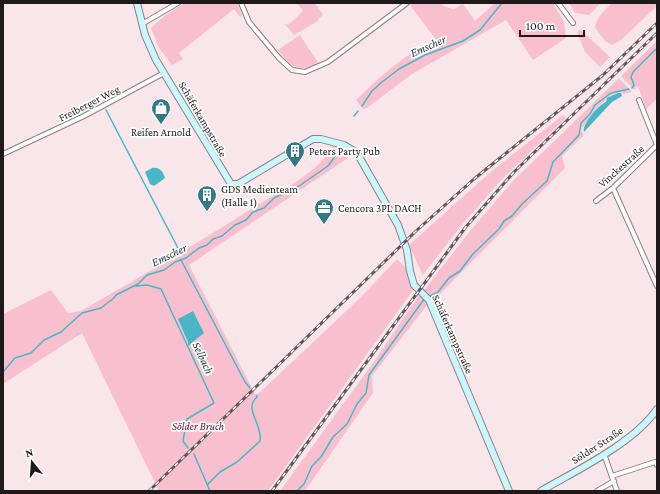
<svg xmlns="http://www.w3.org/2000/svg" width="660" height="494" font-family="'Crimson Pro',serif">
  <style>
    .green { fill: #f8c0ce }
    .water { fill: #49b6c7 }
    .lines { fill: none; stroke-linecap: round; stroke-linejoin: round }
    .stream { stroke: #49b6c7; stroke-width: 1.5 }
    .street-casing { stroke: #8f7e82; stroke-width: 6 }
    .secondary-casing { stroke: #8f7e82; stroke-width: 8 }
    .street { stroke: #fff; stroke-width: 4 }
    .secondary { stroke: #caf6fd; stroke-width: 6 }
    .rail-casing { stroke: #615659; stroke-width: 3 }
    .rail { stroke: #fff; stroke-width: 1.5; stroke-dasharray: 4.5; stroke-linecap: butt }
    .labels { text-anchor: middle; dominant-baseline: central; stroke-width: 3.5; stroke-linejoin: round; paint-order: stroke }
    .street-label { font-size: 11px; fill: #20191b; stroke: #fff }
    .poi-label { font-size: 11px; fill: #20191b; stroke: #fff; text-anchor: start }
    .park-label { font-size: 11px; font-style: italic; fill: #650c32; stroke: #fff }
    .water-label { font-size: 12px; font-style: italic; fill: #253d41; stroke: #fff }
  </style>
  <rect width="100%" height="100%" fill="#f9e6eb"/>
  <!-- green -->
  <path class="green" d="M 184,3 L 237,3 L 242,16 L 240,17 L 234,9 L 179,53 L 183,59 L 172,65 L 159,48 L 151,28 L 162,18 Z
    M 297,3 L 315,3 L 323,15 L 318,19 L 318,21 L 294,35 L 284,23 L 288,25 L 303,11 Z
    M 413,3 L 441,3 L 445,7 L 454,9 L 463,4 L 475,21 L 495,3 L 553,3 L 564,22 L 566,38 L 533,60 L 506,20 L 412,74 L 367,108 L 363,109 L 356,100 C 380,77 405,52 437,41 L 410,5 Z
    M 569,3 L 601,3 L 589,15 L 575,13 Z
    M 612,3 L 657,3 L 657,6 L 621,40 L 612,45 L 605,41 L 595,28 C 597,16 604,11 612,3 Z
    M 580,29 L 610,57 L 600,67 L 585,52 L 577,32 Z
    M 300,35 L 319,64 C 299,72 291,68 278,50 Z
    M 657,41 L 657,99 L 646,109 L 638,86 L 634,90 L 621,76 Z
    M 619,78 L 632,92 L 624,94 L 619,92 C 600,100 593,114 581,130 L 584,135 L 562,156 L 565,168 L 432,302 L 427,292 L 422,290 L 425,289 L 470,231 L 513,181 Z
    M 563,115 L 566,118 L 502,179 L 461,226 L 423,275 L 409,245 L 493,170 Z
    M 334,145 L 354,154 L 189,265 L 256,396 L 361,297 L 397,259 L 406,268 L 411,288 L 414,289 L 268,491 L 159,491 L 82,333 L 3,384 L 3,314 L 51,290 L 68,313 L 81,311 C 140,277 198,243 256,206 C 283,189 318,173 334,145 Z
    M 421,292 L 428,304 L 372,376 L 373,393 L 305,491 L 280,491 L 373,363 Z"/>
  <!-- water -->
  <path class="water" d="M 618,93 L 621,93 L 622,96 L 612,102 L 584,132 C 581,126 599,104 606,102 L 607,98 Z
    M 152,168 C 160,167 163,172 165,178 L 154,186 L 150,184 L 145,172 Z
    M 193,311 L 204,333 L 188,346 L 188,342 L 178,319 Z"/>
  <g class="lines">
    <!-- stream -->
    <path class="stream" d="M 632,88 L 634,85 L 631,77 L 633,72 L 657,48
      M 362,106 L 372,91 L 382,82 L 399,69 L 425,55 L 463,41 L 480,30 L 502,3
      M 106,110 L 179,250
      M 354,116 L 358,111
      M 181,260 L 245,382 L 250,388
      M 136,286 L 147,285 L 161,289 L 214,403 L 187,419 L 183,441 L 188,448
      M 430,296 L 438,292 L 449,278 L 460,271 L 473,254 L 499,229 L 504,221 L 512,216 L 522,204 L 547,181 L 553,162 L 579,135 L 581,123 L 590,114 L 595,105 L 611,93 L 629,89
      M 3,372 L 15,358 L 31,353 L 44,340 L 61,332 L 82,313 L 101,308 L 114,298 L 116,295 L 138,284 L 147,275 L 164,270 L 175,262 L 186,258 L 199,248 L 207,245 L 213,239 L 222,236 L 235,225 L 246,220 L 253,212 L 264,208 L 274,198 L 299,186 L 328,166 L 334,158 L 339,148
      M 194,454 L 210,491
      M 208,484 L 220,472 L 237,462 L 260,441 C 263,424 243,409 257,397 L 257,395
      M 297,491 L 304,484 L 312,466 L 321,457 L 333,437 L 347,424 L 357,404 L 366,393 L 369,375 L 425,298"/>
    <defs>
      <path id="street" d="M 241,3 L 249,22 L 279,58 L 292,70 L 305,72 L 328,62 L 407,3
        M 558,3 L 573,23
        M 142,24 L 178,3
        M 639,100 L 657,145
        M 3,154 L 84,116 L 164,73
        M 613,188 L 657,286
        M 596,201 L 613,188 L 657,145
        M 604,454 L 617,491
        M 612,476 L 655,462 L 657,465
        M 597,491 L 614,481"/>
      <path id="secondary" d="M 137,3 L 145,35 L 156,60 L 231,184 L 238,184 L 313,139 L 321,139 L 344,145 L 357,153 L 398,225 L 407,250 L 410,271 L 414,285 L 429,300 L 509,491
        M 541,491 C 577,470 634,443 657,409"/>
    </defs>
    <!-- street casing -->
    <use href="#street" class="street-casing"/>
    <!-- secondary casing -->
    <use href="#secondary" class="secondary-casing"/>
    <!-- street -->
    <use href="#street" class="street"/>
    <!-- secondary -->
    <use href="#secondary" class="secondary"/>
    <defs>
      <path id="rail" d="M 149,491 L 416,231 L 474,179 L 603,75 L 657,23
        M 272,491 L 465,228 L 514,172 L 657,33"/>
    </defs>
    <!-- rail casing -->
    <use href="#rail" class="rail-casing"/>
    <!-- rail -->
    <use href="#rail" class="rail"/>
  </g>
  <!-- icons -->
  <defs>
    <symbol id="shop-pin" viewBox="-11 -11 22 30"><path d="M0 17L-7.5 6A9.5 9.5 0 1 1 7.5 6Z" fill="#327984" stroke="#fff"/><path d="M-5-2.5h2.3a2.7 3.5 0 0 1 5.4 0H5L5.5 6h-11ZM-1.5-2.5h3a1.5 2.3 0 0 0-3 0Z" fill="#fff"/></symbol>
    <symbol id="building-pin" viewBox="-11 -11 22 30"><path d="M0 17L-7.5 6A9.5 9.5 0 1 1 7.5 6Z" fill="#327984" stroke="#fff"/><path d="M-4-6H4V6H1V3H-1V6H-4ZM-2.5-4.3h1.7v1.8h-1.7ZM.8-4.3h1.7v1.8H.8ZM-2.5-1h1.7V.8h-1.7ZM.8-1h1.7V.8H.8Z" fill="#fff"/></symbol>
    <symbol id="office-pin" viewBox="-11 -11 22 30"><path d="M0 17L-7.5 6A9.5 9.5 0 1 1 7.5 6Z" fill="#327984" stroke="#fff"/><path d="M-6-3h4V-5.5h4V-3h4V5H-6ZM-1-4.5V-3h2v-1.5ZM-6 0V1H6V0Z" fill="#fff"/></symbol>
  </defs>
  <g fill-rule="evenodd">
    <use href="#shop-pin" x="150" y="97" width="22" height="30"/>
    <use href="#building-pin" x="284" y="140" width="22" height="30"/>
    <use href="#building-pin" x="196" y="184" width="22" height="30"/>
    <use href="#office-pin" x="313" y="197" width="22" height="30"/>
  </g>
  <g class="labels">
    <!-- street labels -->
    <g class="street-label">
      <text transform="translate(89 103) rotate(-27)">Freiberger Weg</text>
      <text transform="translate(203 119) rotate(60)">Schäferkampstraße</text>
      <text transform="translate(621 166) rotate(-42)">Vinckestraße</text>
      <text transform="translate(453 334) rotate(66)">Schäferkampstraße</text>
      <text transform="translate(597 445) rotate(-33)">Sölder Straße</text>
    </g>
    <!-- poi labels -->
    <g class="poi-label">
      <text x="161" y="132" text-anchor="middle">Reifen Arnold</text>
      <text x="309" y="151">Peters Party Pub</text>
      <text x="221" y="189">GDS Medienteam<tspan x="221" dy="13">(Halle 1)</tspan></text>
      <text x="338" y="208">Cencora 3PL DACH</text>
    </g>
    <!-- park labels -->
    <g class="park-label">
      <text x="198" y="426">Sölder Bruch</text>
    </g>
    <!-- water labels -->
    <g class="water-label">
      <text transform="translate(428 46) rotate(-24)">Emscher</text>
      <text transform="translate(169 255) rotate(-26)">Emscher</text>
      <text transform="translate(203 358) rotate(65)">Selbach</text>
    </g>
  </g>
  <!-- border -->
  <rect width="660" height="494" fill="none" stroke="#20191b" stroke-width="8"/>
  <!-- north arrow -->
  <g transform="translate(32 462) rotate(343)" stroke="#ffffff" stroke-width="3" paint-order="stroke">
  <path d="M0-3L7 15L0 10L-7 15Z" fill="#20191b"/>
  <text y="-6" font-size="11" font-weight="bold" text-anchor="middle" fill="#20191b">N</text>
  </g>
  <!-- scale -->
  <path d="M520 30v6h64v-6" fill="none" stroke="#20191b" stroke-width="2"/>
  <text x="526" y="30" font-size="12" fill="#20191b" stroke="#ffffff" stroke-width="3" paint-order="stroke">100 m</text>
</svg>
